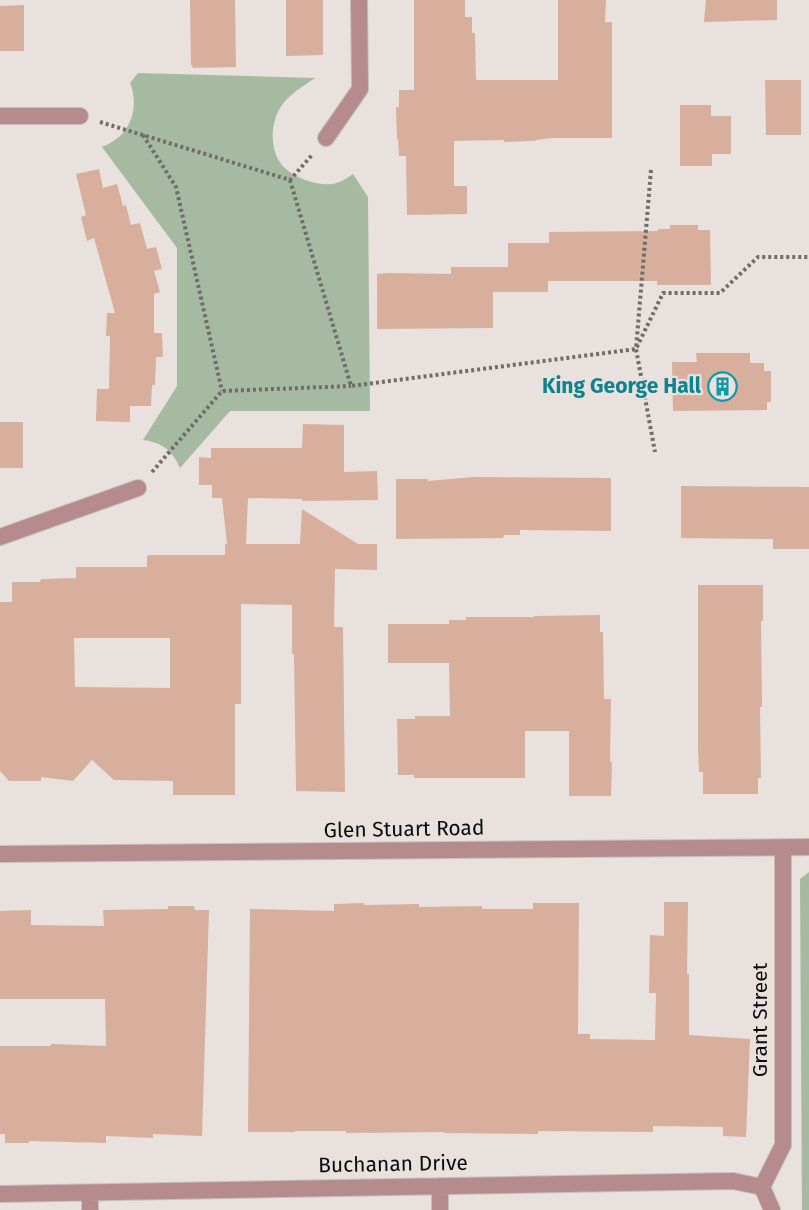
<svg xmlns="http://www.w3.org/2000/svg" width="809" height="1210" font-family="'Fira Sans',sans-serif">
  <style>
    .green { fill: #a6baa2 }
    .building { fill: #d8af9d; fill-rule: evenodd }
    .lines { fill: none; stroke-linecap: round; stroke-linejoin: round }
    .minor-casing { stroke: #c5bfbb; stroke-width: 18 }
    .tertiary-casing { stroke: #c5bfbb; stroke-width: 18 }
    .path { stroke: #706c69; stroke-width: 4; stroke-dasharray: 3 3; stroke-linecap: butt }
    .minor { stroke: #b58b8d; stroke-width: 16 }
    .tertiary { stroke: #b58b8d; stroke-width: 16 }
    .labels { text-anchor: middle; dominant-baseline: central; stroke-width: 4.5; stroke-linejoin: round; paint-order: stroke }
    .culture-label { font-size: 21px; font-weight: bold; fill: #0d838f; stroke: #e8e1dd; text-anchor: end }
    .street-label { font-size: 21px; fill: #0d0b0a; stroke: #e8e1dd }
  </style>
  <rect width="100%" height="100%" fill="#e8e1dd"/>
  <!-- green -->
  <path class="green" d="M 138,73 L 315,78 C 302,87 288,95 280,108 C 271,123 270,146 279,161 C 288,176 315,186 332,184 C 340,183 347,178 353,174 L 368,197 L 370,411 L 230,411 L 180,468 C 172,450 163,443 143,440 L 177,386 L 177,248 L 102,147 C 106,145 111,143 115,140 C 134,127 138,102 130,83 Z
    M 809,872 L 809,1210 L 802,1210 L 800,879 Z"/>
  <!-- building -->
  <path class="building" d="M 190,0 L 235,0 L 236,67 L 193,68 L 192,65 L 191,65 Z
    M 286,0 L 323,0 L 323,55 L 286,56 Z
    M 414,0 L 465,0 L 465,17 L 472,17 L 472,33 L 475,33 L 476,80 L 558,80 L 558,0 L 606,0 L 605,22 L 612,22 L 612,138 L 552,138 L 536,140 L 535,141 L 504,142 L 504,140 L 454,141 L 454,186 L 467,186 L 467,214 L 407,215 L 406,156 L 399,156 L 398,139 L 397,139 L 396,107 L 399,107 L 399,90 L 414,90 Z
    M 706,0 L 777,0 L 777,20 L 704,22 Z
    M 24,5 L 24,51 L 0,51 L 0,6 Z
    M 765,80 L 801,80 L 801,135 L 766,135 Z
    M 680,105 L 711,105 L 711,116 L 731,116 L 731,154 L 712,154 L 712,166 L 680,166 Z
    M 99,169 L 103,188 L 117,184 L 123,206 L 126,205 L 131,225 L 140,223 L 147,249 L 156,247 L 162,269 L 154,271 L 160,292 L 154,294 L 154,333 L 162,333 L 163,357 L 156,357 L 155,385 L 152,385 L 151,406 L 130,406 L 130,422 L 96,421 L 97,389 L 109,389 L 110,336 L 106,336 L 107,313 L 115,313 L 94,238 L 87,241 L 81,217 L 86,215 L 76,174 Z
    M 670,225 L 698,225 L 698,230 L 710,230 L 711,285 L 657,285 L 657,281 L 548,281 L 548,292 L 493,292 L 493,328 L 377,329 L 377,274 L 389,273 L 451,274 L 451,267 L 508,267 L 508,243 L 549,243 L 549,232 L 658,231 L 658,229 L 670,229 Z
    M 696,353 L 750,353 L 750,363 L 764,363 L 764,371 L 771,371 L 771,402 L 767,402 L 767,410 L 673,411 L 672,362 L 697,362 Z
    M 0,422 L 23,422 L 23,468 L 0,468 Z
    M 303,424 L 344,425 L 344,472 L 377,471 L 378,500 L 302,501 L 302,499 L 248,498 L 246,544 L 300,544 L 302,509 L 358,544 L 377,544 L 377,570 L 335,569 L 334,627 L 343,627 L 345,792 L 296,791 L 294,654 L 292,654 L 292,605 L 241,604 L 241,704 L 235,704 L 235,795 L 173,795 L 173,781 L 114,780 L 92,760 L 73,781 L 41,777 L 41,781 L 9,781 L 0,771 L 0,602 L 12,602 L 12,582 L 40,582 L 41,579 L 76,578 L 76,567 L 147,567 L 147,556 L 150,555 L 225,555 L 225,544 L 227,544 L 222,498 L 212,498 L 212,485 L 199,485 L 199,457 L 211,458 L 211,448 L 302,448 ZM 74,638 L 170,638 L 170,688 L 75,687 Z
    M 473,477 L 611,478 L 611,531 L 520,530 L 520,535 L 504,535 L 503,538 L 396,539 L 396,479 L 428,479 L 428,481 Z
    M 681,486 L 809,487 L 809,549 L 773,549 L 773,539 L 681,538 Z
    M 698,585 L 763,585 L 763,621 L 761,621 L 762,707 L 760,707 L 761,778 L 758,778 L 758,794 L 703,794 L 703,772 L 699,772 L 698,748 Z
    M 600,615 L 600,632 L 603,632 L 604,699 L 611,699 L 610,762 L 612,762 L 611,796 L 569,796 L 569,731 L 525,731 L 525,778 L 414,778 L 414,775 L 398,775 L 397,719 L 415,719 L 415,716 L 450,716 L 449,663 L 388,663 L 388,624 L 449,624 L 449,620 L 466,620 L 466,617 L 534,617 L 534,616 Z
    M 664,902 L 688,902 L 687,974 L 689,974 L 689,1035 L 750,1039 L 746,1137 L 723,1136 L 723,1127 L 653,1126 L 653,1132 L 538,1131 L 538,1134 L 444,1133 L 444,1132 L 346,1133 L 346,1131 L 295,1131 L 295,1132 L 248,1132 L 250,909 L 334,911 L 334,904 L 364,903 L 364,905 L 419,904 L 419,907 L 482,906 L 482,909 L 533,909 L 533,903 L 579,903 L 578,1034 L 590,1034 L 590,1039 L 655,1040 L 656,993 L 649,993 L 650,935 L 664,936 Z
    M 168,906 L 194,906 L 195,910 L 209,910 L 202,1136 L 153,1134 L 153,1138 L 106,1136 L 106,1143 L 29,1141 L 29,1143 L 5,1143 L 5,1134 L 0,1134 L 0,1046 L 51,1046 L 51,1044 L 106,1046 L 105,999 L 0,999 L 0,911 L 31,910 L 31,925 L 104,926 L 103,910 L 168,909 Z"/>
  <g class="lines">
    <defs>
      <path id="minor" d="M 0,116 L 80,116
        M 326,138 L 360,89 L 359,0
        M 0,537 L 138,488
        M 762,1187 L 783,1145 L 783,848
        M 90,1193 L 90,1210
        M 0,1194 L 733,1181 L 762,1187 L 772,1210
        M 440,1210 L 440,1186"/>
      <path id="tertiary" d="M 0,854 L 809,847"/>
    </defs>
    <!-- minor casing -->
    <use href="#minor" class="minor-casing"/>
    <!-- tertiary casing -->
    <use href="#tertiary" class="tertiary-casing"/>
    <!-- path -->
    <path class="path" d="M 100,122 L 290,180 L 312,155
      M 143,135 L 176,187 L 222,391
      M 651,170 L 636,349 L 655,452
      M 290,180 L 351,386 L 636,349 L 663,293 L 720,293 L 758,257 L 809,257
      M 152,472 L 222,391 L 351,386"/>
    <!-- minor -->
    <use href="#minor" class="minor"/>
    <!-- tertiary -->
    <use href="#tertiary" class="tertiary"/>
  </g>
  <!-- icons -->
  <defs>
    <symbol id="building-ring" viewBox="-11 -11 22 22"><circle r="9.5" fill="#e8e1dd" stroke="#0f9aa8" stroke-width="1.5"/><path d="M-4-6H4V6H1V3H-1V6H-4ZM-2.5-4.3h1.7v1.8h-1.7ZM.8-4.3h1.7v1.8H.8ZM-2.5-1h1.7V.8h-1.7ZM.8-1h1.7V.8H.8Z" fill="#0f9aa8"/></symbol>
  </defs>
  <g fill-rule="evenodd">
    <use href="#building-ring" x="706" y="370" width="33" height="33"/>
  </g>
  <g class="labels">
    <!-- culture labels -->
    <g class="culture-label">
      <text x="701" y="386">King George Hall</text>
    </g>
    <!-- street labels -->
    <g class="street-label">
      <text transform="translate(404 829) rotate(-1)">Glen Stuart Road</text>
      <text transform="translate(760 1020) rotate(-90)">Grant Street</text>
      <text transform="translate(393 1164) rotate(-1)">Buchanan Drive</text>
    </g>
  </g>
</svg>
